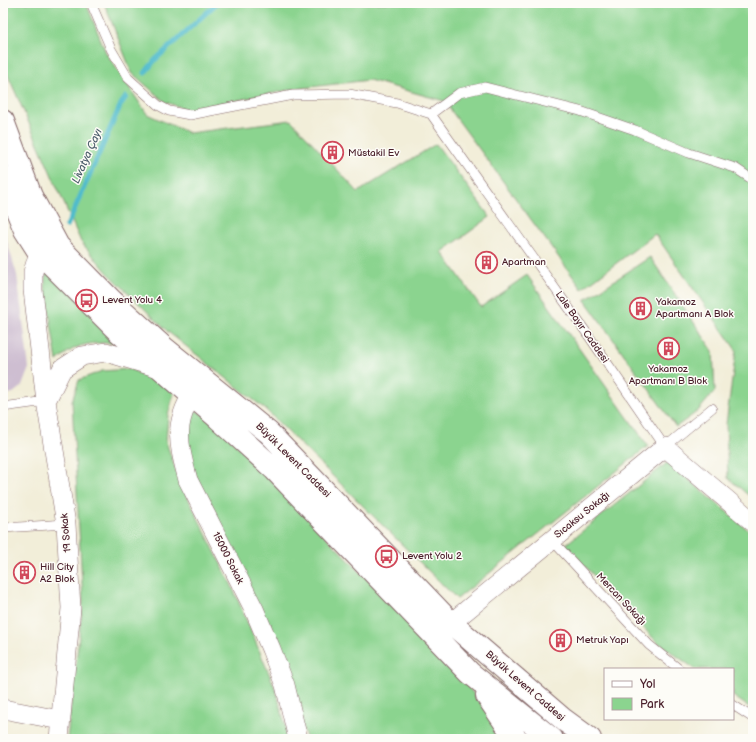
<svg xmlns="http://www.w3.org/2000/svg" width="756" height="742" font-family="'Balsamiq Sans',sans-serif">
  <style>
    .industrial { fill: #cebed1 }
    .green { fill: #8bd48f; stroke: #6a7a5d }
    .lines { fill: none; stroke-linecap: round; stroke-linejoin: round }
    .stream { stroke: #50bbcc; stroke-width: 5 }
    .service-casing { stroke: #856768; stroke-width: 10 }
    .minor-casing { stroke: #856768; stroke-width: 20 }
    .tertiary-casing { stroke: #856768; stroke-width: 24 }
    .service { stroke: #fff; stroke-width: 9 }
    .minor { stroke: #fff; stroke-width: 19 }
    .tertiary { stroke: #fff; stroke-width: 22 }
    .labels { text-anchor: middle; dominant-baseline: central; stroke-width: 3; stroke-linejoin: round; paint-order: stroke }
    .poi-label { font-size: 10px; fill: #4a1f2b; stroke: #fdfcf7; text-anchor: start }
    .street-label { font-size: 10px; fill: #4a1f2b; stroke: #fdfcf7 }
    .water-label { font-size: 11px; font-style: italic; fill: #4c5d6b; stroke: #fdfcf7 }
  </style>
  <rect width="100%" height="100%" fill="#fdfcf7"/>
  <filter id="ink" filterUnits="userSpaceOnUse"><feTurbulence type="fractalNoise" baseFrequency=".025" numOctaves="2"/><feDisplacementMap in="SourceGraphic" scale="8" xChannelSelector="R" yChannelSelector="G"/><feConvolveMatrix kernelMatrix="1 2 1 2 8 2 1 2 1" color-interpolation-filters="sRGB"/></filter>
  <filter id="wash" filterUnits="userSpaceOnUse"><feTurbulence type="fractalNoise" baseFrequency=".012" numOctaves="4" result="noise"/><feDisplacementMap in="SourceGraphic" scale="16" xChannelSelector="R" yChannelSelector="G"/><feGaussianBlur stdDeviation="0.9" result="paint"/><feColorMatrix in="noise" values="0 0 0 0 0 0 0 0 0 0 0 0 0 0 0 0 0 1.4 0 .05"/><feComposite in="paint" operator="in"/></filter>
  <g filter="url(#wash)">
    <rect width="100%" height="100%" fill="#f2eed9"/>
    <!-- industrial -->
    <path class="industrial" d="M 3,228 L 17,275 L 29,368 L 22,386 L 13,393 L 3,395 Z"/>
    <!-- green -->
    <path class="green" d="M 3,3 L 86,3 L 106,53 L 147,114 L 189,133 L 291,120 L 358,192 L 436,144 L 490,217 L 442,252 L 481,307 L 527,275 L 648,446 L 457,599 L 265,409 L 167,331 L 108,273 L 81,242 L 3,64 Z
      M 104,3 L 753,3 L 753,499 L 728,478 L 726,424 L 736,350 L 655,234 L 582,289 L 444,101 L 369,80 L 294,89 L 189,110 L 165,102 L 132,73 Z
      M 650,257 L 713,351 L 715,391 L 698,411 L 676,427 L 585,300 Z
      M 52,271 L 119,343 C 91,343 79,341 57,361 L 45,286 L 45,275 Z
      M 129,369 L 155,380 L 174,393 L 168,415 L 166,442 L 180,482 L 231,584 L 276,690 L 289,739 L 67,739 L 83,602 L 72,401 L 79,380 L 102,371 Z
      M 194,409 L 213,421 L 455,669 L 507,739 L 307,739 L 200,488 L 187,449 L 185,425 Z
      M 668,462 L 753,534 L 753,710 L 733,696 L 733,669 L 695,669 L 656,641 L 565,545 Z"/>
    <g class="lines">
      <!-- stream -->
      <path class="stream" d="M 145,73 L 155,60 L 217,3
        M 67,226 L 121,104 L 126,97"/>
    </g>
  </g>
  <g filter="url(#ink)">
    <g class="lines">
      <defs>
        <path id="service" d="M 91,3 L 111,49 L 128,78 L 158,105 L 169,111 L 190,115 L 293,95 L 349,94 L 397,103 L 431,114
          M 431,114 L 586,332 L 665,447 L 712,408
          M 431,114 L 459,93 L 485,87 L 580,111 L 635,130 L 689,153 L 735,168 L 753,180
          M 3,407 L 46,401
          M 3,528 L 66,524
          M 552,540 L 649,645 L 679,669
          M 733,705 L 753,718"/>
        <path id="minor" d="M 51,248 L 39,252 L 33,272 L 33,290 L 46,401 L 66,524 L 71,608 L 59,739
          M 199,384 C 173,420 177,439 188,480 L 254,609 L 271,649 L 285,685 L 298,739
          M 46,401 L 62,369 L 82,356 L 106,352 L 159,368
          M 451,623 L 665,447 L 753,522
          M 3,709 L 60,720"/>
        <path id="tertiary" d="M 3,121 L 31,196 L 58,246 L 111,300 L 163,347 L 269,433 L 451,623 L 564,720 L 590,739
          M 3,177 L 25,230 L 39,252 L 118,331 L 218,418 L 274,469 L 470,673 L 552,739
          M 487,696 L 516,739"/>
      </defs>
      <!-- service casing -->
      <use href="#service" class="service-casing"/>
      <!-- minor casing -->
      <use href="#minor" class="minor-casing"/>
      <!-- tertiary casing -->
      <use href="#tertiary" class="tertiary-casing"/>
      <!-- service -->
      <use href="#service" class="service"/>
      <!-- minor -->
      <use href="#minor" class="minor"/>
      <!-- tertiary -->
      <use href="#tertiary" class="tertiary"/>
    </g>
  </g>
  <!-- icons -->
  <defs>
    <symbol id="building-ring" viewBox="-11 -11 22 22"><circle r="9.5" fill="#fdfcf7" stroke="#d1495b" stroke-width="1.5"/><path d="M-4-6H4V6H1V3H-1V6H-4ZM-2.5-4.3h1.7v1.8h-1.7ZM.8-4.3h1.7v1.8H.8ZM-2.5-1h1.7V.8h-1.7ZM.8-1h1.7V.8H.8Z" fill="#d1495b"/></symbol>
    <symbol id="bus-ring" viewBox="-11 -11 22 22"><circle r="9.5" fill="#fdfcf7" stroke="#d1495b" stroke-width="1.5"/><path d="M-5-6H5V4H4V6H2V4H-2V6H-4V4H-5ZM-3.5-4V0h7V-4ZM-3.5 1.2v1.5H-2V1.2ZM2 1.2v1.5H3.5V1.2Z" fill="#d1495b"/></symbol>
  </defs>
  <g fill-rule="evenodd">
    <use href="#building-ring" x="320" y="140" width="25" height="25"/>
    <use href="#building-ring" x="474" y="250" width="25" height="25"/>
    <use href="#bus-ring" x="74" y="288" width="25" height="25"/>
    <use href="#building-ring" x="628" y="296" width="25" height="25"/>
    <use href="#building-ring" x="656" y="336" width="25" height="25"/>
    <use href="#bus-ring" x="374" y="544" width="25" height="25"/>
    <use href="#building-ring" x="12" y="560" width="25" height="25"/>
    <use href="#building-ring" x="548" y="628" width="25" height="25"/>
  </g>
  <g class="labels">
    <!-- poi labels -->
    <g class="poi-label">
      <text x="348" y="153">Müstakil Ev</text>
      <text x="502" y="262">Apartman</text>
      <text x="102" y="300">Levent Yolu 4</text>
      <text x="656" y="302">Yakamoz<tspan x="656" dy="12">Apartmanı A Blok</tspan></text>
      <text x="668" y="369" text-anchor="middle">Yakamoz<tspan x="668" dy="12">Apartmanı B Blok</tspan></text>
      <text x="402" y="556">Levent Yolu 2</text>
      <text x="40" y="567">Hill City<tspan x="40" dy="12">A2 Blok</tspan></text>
      <text x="576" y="640">Metruk Yapı</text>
    </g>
    <!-- street labels -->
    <g class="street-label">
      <text transform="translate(582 327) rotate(55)">Lale Bayır Caddesi</text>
      <text transform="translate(293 460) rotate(45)">Büyük Levent Caddesi</text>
      <text transform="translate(582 515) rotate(-39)">Sıcaksu Sokağı</text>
      <text transform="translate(66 533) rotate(-95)">19 Sokak</text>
      <text transform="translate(228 558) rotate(63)">15000 Sokak</text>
      <text transform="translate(621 599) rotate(47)">Mercan Sokağı</text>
      <text transform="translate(525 686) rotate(41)">Büyük Levent Caddesi</text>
    </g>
    <!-- water labels -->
    <g class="water-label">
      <text transform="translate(87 156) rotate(-66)">Livatya Çayı</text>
    </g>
  </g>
  <!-- margin -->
  <rect width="756" height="742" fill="none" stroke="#fdfcf7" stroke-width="16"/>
  <!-- legend -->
  <rect x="604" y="668" width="130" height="52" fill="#fdfcf7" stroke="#b5a4a5"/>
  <rect x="612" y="681" width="20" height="6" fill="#ffffff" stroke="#b5a4a5"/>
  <text x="640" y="688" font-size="12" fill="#4a1f2b">Yol</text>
  <rect x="612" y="698" width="20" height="12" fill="#8bd48f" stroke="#b5a4a5"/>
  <text x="640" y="708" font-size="12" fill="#4a1f2b">Park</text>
</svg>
